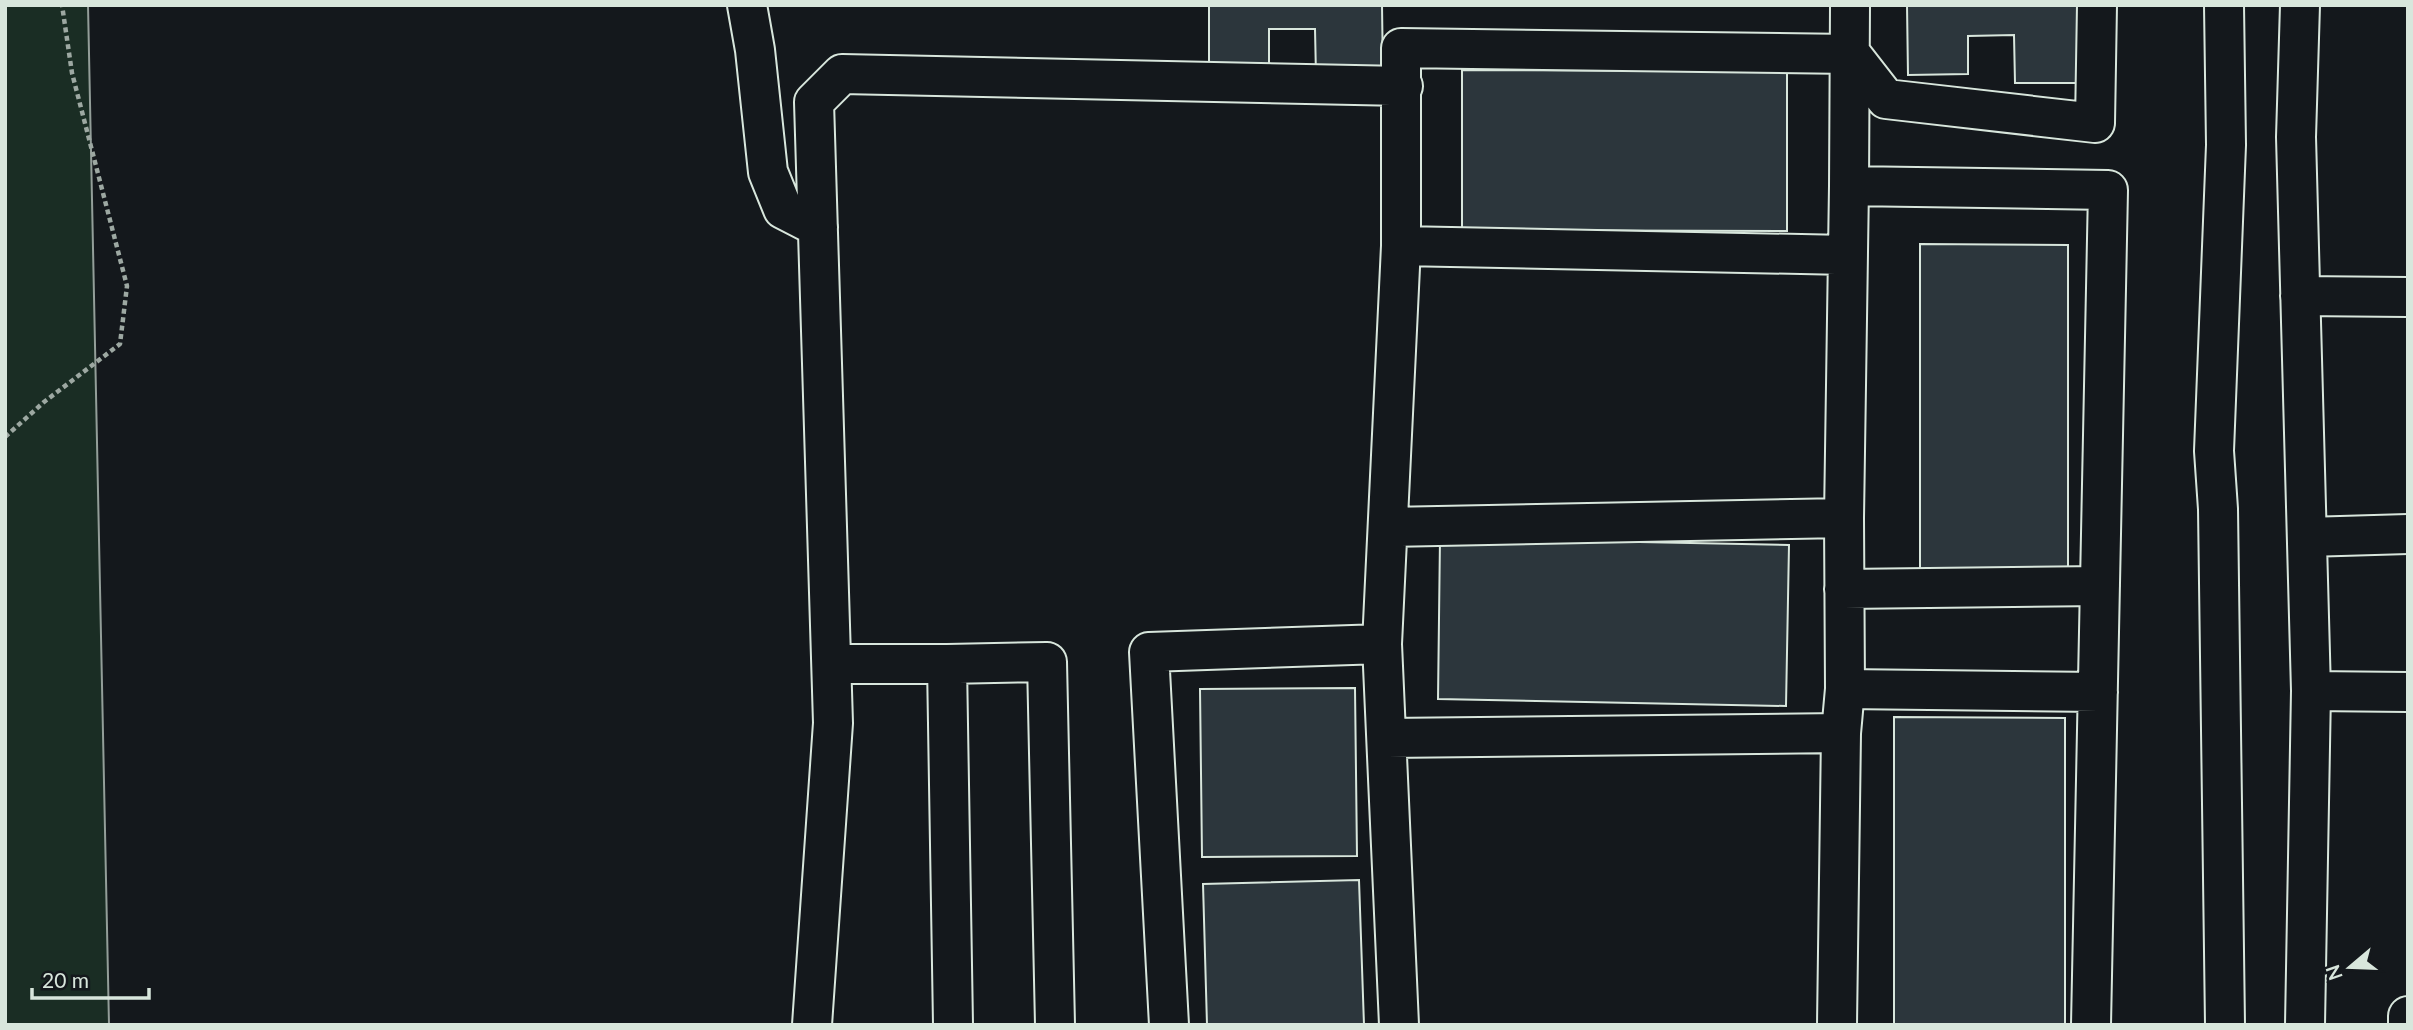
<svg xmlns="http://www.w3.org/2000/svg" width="2413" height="1030" font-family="Lato,sans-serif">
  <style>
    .green { fill: #1a2d24; stroke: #939e99; stroke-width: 2 }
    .building { fill: #2c363c; stroke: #d8e6dc; stroke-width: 2 }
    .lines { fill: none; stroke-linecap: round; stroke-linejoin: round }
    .minor-casing { stroke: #d8e6dc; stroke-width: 42 }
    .path { stroke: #9da8a2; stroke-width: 4.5; stroke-dasharray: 5 3.5; stroke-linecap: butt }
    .minor { stroke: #14181c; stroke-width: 38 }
  </style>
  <rect width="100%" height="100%" fill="#14181c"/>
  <!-- green -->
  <path class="green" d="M 5,5 L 88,5 L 109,1025 L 5,1025 Z"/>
  <!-- building -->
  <path class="building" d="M 1209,5 L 1382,5 L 1383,76 L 1316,76 L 1315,29 L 1269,29 L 1269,67 L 1209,68 Z
    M 1907,5 L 2080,5 L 2081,83 L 2015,83 L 2014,35 L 1968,36 L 1968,74 L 1908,75 Z
    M 1462,70 L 1787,71 L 1787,231 L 1462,230 Z
    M 1920,244 L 2068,245 L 2068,571 L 1920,571 Z
    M 1440,538 L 1789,545 L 1786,706 L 1438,699 Z
    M 1355,688 L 1357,856 L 1202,857 L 1200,689 Z
    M 1894,717 L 2065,718 L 2065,1025 L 1894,1025 Z
    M 1359,880 L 1364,1025 L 1207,1025 L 1203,884 Z"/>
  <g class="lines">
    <defs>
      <path id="minor" d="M 747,5 L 755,50 L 768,172 L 783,209 L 818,227
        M 2224,5 L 2226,145 L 2214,451 L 2218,509 L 2225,1025
        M 2300,5 L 2296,137 L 2311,691 L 2305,1025
        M 1849,186 L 1850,5
        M 1401,246 L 1401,48 L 1851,54 L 1886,99 L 2095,123 L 2097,5
        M 2300,296 L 2408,297
        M 1388,527 L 1844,518
        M 2307,537 L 2408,534
        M 1844,589 L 2100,586
        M 1382,644 L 1401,246 L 1847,255
        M 832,664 L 947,664
        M 1845,689 L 2098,692
        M 2311,691 L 2408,692
        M 1388,738 L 1841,733
        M 812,1025 L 833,723 L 814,102 L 842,74 L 1403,86
        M 953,1025 L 947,664 L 1047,662 L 1055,1025
        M 1169,1025 L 1149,652 L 1382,644 L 1399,1025
        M 1837,1025 L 1841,733 L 1845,689 L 1844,518 L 1849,186 L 2108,190 L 2091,1025
        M 2408,1025 L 2408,1016"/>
    </defs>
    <!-- minor casing -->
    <use href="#minor" class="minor-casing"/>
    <!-- path -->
    <path class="path" d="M 5,437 L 44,402 L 120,344 L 127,286 L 72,73 L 62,5"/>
    <!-- minor -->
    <use href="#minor" class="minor"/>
  </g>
  <!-- border -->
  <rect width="2413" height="1030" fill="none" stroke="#d8e6dc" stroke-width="14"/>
  <!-- north arrow -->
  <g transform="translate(2350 967) rotate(251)" stroke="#14181c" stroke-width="5" paint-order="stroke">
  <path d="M0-5L12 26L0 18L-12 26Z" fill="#d8e6dc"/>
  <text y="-10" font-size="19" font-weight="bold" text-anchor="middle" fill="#d8e6dc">N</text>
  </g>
  <!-- scale -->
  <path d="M32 988v10h117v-10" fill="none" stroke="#d8e6dc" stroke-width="3.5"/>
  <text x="42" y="988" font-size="21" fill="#d8e6dc" stroke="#14181c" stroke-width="5" paint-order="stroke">20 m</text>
</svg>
